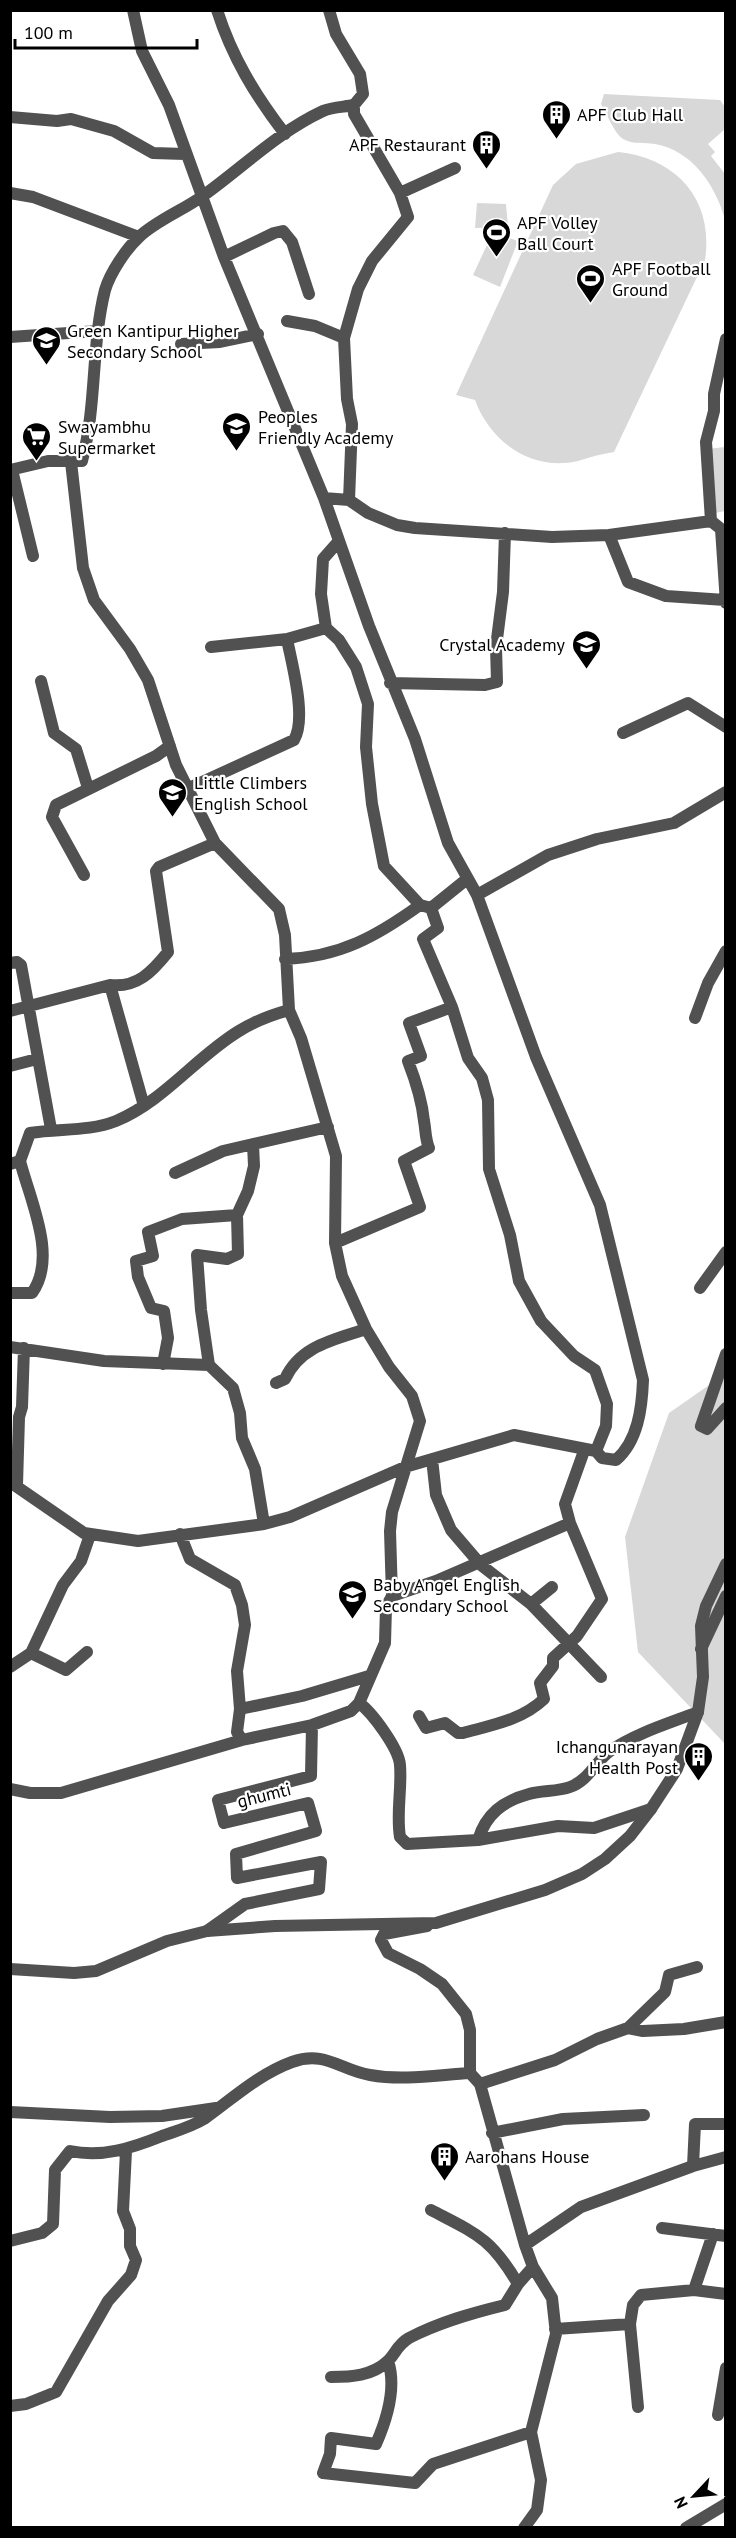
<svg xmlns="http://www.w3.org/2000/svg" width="736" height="2538" font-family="'PT Sans',sans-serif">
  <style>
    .green { fill: #d8d8d8 }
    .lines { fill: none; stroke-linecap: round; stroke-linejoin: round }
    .minor { stroke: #515151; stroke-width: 12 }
    .tertiary { stroke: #515151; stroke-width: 12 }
    .labels { text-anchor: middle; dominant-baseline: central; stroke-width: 4.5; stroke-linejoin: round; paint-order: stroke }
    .poi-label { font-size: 18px; fill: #000; stroke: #fff; text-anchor: start }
    .street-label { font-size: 18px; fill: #000; stroke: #fff }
  </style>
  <rect width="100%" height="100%" fill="#fff"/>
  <!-- green -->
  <path class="green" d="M 604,94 L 720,100 L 725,107 L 725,129 L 708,144 L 715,152 L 711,156 L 725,174 L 725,219 C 715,185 693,151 655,144 C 645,142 633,145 623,139 C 614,133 607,114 601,104 Z
    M 618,152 C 677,158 714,200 705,260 L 614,452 C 601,454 590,457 578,461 C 531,472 490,441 475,400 L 456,395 L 553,185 L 576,164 Z
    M 477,203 L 506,204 L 508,227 L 475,228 Z
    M 493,232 L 518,241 L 500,287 L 473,275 Z
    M 725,447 L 725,511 L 715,513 L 707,449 Z
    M 725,1374 L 725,1744 L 638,1652 L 625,1537 L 669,1413 Z"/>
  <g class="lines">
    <!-- minor -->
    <path class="minor" d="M 217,10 C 232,57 255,95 285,134
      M 10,117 L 57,121 L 71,119 L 114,131 L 153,153 L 185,154
      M 10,193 L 33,197 L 139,237
      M 400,193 L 455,168
      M 224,257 L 274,233 L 283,231 L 292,242 L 309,294
      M 287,321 L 315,326 L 344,338
      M 10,337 L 98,331
      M 181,344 L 220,342 L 258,334
      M 10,470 L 48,461 L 82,461 C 97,405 91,346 105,290 C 110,273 126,249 139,237 C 157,220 184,210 204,195 C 243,167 278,132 323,111 C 332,107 344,107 354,105 L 363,94 L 360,74 L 336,34 L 329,10
      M 12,470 L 33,556
      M 324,498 L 349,500 L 368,513 L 397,525 L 415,528 L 552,537 L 609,535 L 628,582 L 666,596 L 725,600
      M 349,500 L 352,424 L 347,399 L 344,338 L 358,289 L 372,261 L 408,217 L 400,193 L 354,114 L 354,105
      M 711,521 L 706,442 L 714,411 L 714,394 L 726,339
      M 609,535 L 711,521 L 721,529 L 726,603
      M 338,542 L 323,559 L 321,594 L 326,628 L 339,640 L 356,667 L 368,704 L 366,747 L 372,804 L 384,866 L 420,905
      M 211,647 L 287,639
      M 41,681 L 54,733 L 76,749 L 88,788
      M 390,683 L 485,685 L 497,682 L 496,647 L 503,592 L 505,533
      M 623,733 L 688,703 L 726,727
      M 187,789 L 294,740 C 307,718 292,665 287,639 L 326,628
      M 84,875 L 52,817 L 56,805 L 156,756 L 170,746
      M 477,895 L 548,855 L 597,839 L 674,823 L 726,792
      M 285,959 C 340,957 377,936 420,905 L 431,908 L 467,879
      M 10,963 L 17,962 L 21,965 L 51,1129
      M 452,1007 L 468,1058 L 482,1078 L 488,1100 L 489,1169 L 510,1235 L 519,1281 L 541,1321 L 574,1356 L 595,1370 L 607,1404 L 606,1426 L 596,1451
      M 10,1011 L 110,985
      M 695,1018 L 708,983 L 726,951
      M 10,1066 L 37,1059
      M 144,1106 L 110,985 C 137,988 152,972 168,952 L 156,871 L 159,867 L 215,843
      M 10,1164 L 20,1161 L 30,1133 C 59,1128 88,1132 116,1121 C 164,1101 196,1057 239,1031 C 255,1021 271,1015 289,1010 L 285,935 L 279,909 L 215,843 L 176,765 L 148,680 L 130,649 L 94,600 L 83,568 L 71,462
      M 175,1173 L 223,1151 L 328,1127
      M 335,1243 L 420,1207 L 404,1161 L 429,1148 C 425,1138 426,1131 424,1121 C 422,1101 415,1079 408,1061 L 421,1056 L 409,1023 L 452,1007 L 423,939 L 438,928 L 431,908
      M 700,1288 L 726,1252
      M 10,1293 L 32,1293 C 58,1257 30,1200 20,1161
      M 10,1347 L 104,1361 L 209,1365 L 233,1388 L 240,1413 L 242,1438 L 255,1469 L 264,1524
      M 726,1354 L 701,1426 L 707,1429 L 726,1408
      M 163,1364 L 168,1338 L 164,1311 L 151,1308 L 138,1277 L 136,1261 L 153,1256 L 148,1232 L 182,1219 L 237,1215
      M 209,1365 L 201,1310 L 197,1255 L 227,1259 L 238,1254 L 237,1215 L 248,1191 L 254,1166 L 253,1144
      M 276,1383 L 285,1379 C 300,1346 333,1340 366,1329
      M 432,1459 L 436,1495 L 451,1530 L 481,1565 L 531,1604 L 601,1677
      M 10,1482 L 84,1533 L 138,1541 L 264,1524 L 290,1517 L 405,1467 L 514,1435 L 596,1451 L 602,1458 L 616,1460 C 638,1441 642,1408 643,1380 L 600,1205 L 536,1057 L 477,895 L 448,843 L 415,739 L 369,626 L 324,498 L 224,257 L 169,105 L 142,51 L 133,10
      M 17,1485 L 19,1417 L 22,1407 L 24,1348
      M 180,1534 L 190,1559 L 235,1585 L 242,1605 L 245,1625 L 237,1671 L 240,1709 L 237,1732 L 242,1740
      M 392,1596 L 436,1581 L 570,1523
      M 531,1604 L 552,1587
      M 701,1649 L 726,1596
      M 31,1653 L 66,1670 L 87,1652
      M 10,1667 L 31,1653 L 63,1585 L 81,1561 L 90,1535
      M 359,1703 C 372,1712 399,1749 400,1765 C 402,1789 396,1813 400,1837 L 407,1844 L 478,1840 L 558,1826 L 594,1828 L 651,1809
      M 240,1709 L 302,1696 L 369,1676
      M 419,1716 L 426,1728 L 445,1723 L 458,1733 L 463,1733 C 492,1725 522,1720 544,1699 L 540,1683 L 553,1666 L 553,1658 L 577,1636 L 602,1599 L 570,1523 L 565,1504 L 584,1451
      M 10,1789 L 30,1793 L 61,1793 L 242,1740 L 312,1725 L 351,1711 L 359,1703 L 385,1643 L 386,1607 L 392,1596 L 390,1531 L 392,1512 L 420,1421 L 412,1396 L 389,1367 L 366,1329 L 342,1276 L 335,1243 L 336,1156 L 301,1038 L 289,1010
      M 478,1840 C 486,1814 503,1801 529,1794 C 542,1790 557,1792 570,1787 C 589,1780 595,1762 610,1751 C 636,1733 670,1723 698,1712
      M 427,1926 L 384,1934 L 381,1940 L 388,1953 L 420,1969 L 442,1984 L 466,2014 L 470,2030 L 470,2073 L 480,2084 L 525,2245 L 533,2267 L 552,2298 L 556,2334 L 531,2432 L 541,2480 L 537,2510 L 524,2528
      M 207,1931 L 245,1904 L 319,1889 L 321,1862 L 237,1878 L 236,1854 L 316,1831 L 308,1803 L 224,1823 L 218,1800 L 311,1776 L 312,1725
      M 628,2028 L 665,1992 L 669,1975 L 697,1967
      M 480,2084 L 555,2060 L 597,2039 L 628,2028 L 643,2031 L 684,2029 L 726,2022
      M 10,2112 L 110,2117 L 162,2116 L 216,2108
      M 492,2133 L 563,2119 L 644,2115
      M 693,2166 L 726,2157
      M 431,2210 C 477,2234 491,2238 518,2284
      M 662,2228 L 726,2236
      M 713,2234 L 694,2290 L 726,2294
      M 10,2241 L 42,2233 L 53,2224 L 55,2170 L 70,2151 C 102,2158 132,2148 162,2136 C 176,2131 191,2127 204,2119 C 232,2099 259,2074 292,2062 C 325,2050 340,2070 370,2075 C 403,2081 437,2075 470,2073
      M 525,2245 L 581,2207 L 693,2166 L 695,2124 L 726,2124
      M 630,2324 L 638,2407
      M 555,2329 L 630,2324 L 633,2305 L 641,2295 L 694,2290
      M 388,2361 C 397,2388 387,2419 376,2444 L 331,2438 L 330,2454 L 323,2473 L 415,2483 L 433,2464 L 531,2432
      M 331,2377 C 351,2377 372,2376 388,2361 C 396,2353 397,2345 409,2338 C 440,2322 472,2313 505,2305 L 518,2284 L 533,2267
      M 10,2406 L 26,2404 L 56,2392 L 108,2301 L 131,2275 L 136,2260 L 130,2246 L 130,2229 L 123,2211 L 126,2151
      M 718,2415 L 726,2368
      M 686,2528 L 726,2504"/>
    <!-- tertiary -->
    <path class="tertiary" d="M 10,1969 L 74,1973 L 96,1971 L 167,1941 L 207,1931 L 275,1926 L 436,1923 L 545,1890 L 582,1874 L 605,1859 L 630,1836 L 651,1809 L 677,1769 L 698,1712 L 703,1677 L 701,1626 L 706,1606 L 726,1564"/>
  </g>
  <!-- icons -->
  <defs>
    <symbol id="building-pin" viewBox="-11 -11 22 30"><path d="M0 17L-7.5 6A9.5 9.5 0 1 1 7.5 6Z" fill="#000" stroke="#fff"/><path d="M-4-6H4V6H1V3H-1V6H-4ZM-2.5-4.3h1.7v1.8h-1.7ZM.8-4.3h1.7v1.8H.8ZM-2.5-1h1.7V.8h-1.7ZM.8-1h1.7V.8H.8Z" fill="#fff"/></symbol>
    <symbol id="stadium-pin" viewBox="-11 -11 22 30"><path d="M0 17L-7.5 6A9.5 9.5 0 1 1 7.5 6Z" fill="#000" stroke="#fff"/><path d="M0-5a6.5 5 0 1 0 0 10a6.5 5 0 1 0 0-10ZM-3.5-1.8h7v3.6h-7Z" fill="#fff"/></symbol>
    <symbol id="school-pin" viewBox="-11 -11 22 30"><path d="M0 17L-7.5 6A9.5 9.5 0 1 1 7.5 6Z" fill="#000" stroke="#fff"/><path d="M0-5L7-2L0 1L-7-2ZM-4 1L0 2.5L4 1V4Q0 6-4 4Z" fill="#fff"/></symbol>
    <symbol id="supermarket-pin" viewBox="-11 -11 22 30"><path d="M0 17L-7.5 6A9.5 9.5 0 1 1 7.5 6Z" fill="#000" stroke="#fff"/><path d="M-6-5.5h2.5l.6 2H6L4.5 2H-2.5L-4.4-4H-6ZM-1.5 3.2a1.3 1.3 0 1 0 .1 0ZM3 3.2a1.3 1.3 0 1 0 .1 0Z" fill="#fff"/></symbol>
  </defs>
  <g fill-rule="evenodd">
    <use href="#building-pin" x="540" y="98" width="33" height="45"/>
    <use href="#building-pin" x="470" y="128" width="33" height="45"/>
    <use href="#stadium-pin" x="480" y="216" width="33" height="45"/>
    <use href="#stadium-pin" x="574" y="262" width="33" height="45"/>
    <use href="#school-pin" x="30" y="324" width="33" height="45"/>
    <use href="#school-pin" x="220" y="410" width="33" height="45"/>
    <use href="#supermarket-pin" x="20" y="420" width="33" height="45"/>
    <use href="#school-pin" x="570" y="628" width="33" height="45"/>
    <use href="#school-pin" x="156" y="776" width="33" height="45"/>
    <use href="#school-pin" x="336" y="1578" width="33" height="45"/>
    <use href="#building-pin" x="682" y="1740" width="33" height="45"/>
    <use href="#building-pin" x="428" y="2140" width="33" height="45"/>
  </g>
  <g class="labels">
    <!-- poi labels -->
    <g class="poi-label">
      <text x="577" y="114">APF Club Hall</text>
      <text x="466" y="144" text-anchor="end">APF Restaurant</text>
      <text x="517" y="222">APF Volley<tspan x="517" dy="21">Ball Court</tspan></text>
      <text x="612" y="268">APF Football<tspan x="612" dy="21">Ground</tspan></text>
      <text x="67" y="330">Green Kantipur Higher<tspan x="67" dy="21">Secondary School</tspan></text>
      <text x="258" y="416">Peoples<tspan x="258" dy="21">Friendly Academy</tspan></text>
      <text x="58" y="426">Swayambhu<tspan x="58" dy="21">Supermarket</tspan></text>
      <text x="565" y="644" text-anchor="end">Crystal Academy</text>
      <text x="194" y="782">Little Climbers<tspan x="194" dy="21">English School</tspan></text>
      <text x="373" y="1584">Baby Angel English<tspan x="373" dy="21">Secondary School</tspan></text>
      <text x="678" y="1746" text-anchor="end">Ichangunarayan<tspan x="678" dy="21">Health Post</tspan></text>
      <text x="465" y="2156">Aarohans House</text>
    </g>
    <!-- street labels -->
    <g class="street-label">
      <text transform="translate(264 1795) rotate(-14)">ghumti</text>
    </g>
  </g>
  <!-- border -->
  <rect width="736" height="2538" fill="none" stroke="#000000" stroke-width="24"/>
  <!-- north arrow -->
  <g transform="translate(694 2496) rotate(244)" stroke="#ffffff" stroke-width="4.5" paint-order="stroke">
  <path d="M0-4.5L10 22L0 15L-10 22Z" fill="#000000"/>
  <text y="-9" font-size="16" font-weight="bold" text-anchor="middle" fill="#000000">N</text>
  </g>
  <!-- scale -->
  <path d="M15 39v9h182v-9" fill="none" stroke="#000000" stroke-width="3"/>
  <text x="24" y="39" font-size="18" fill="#000000" stroke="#ffffff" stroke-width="4.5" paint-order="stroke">100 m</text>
</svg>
